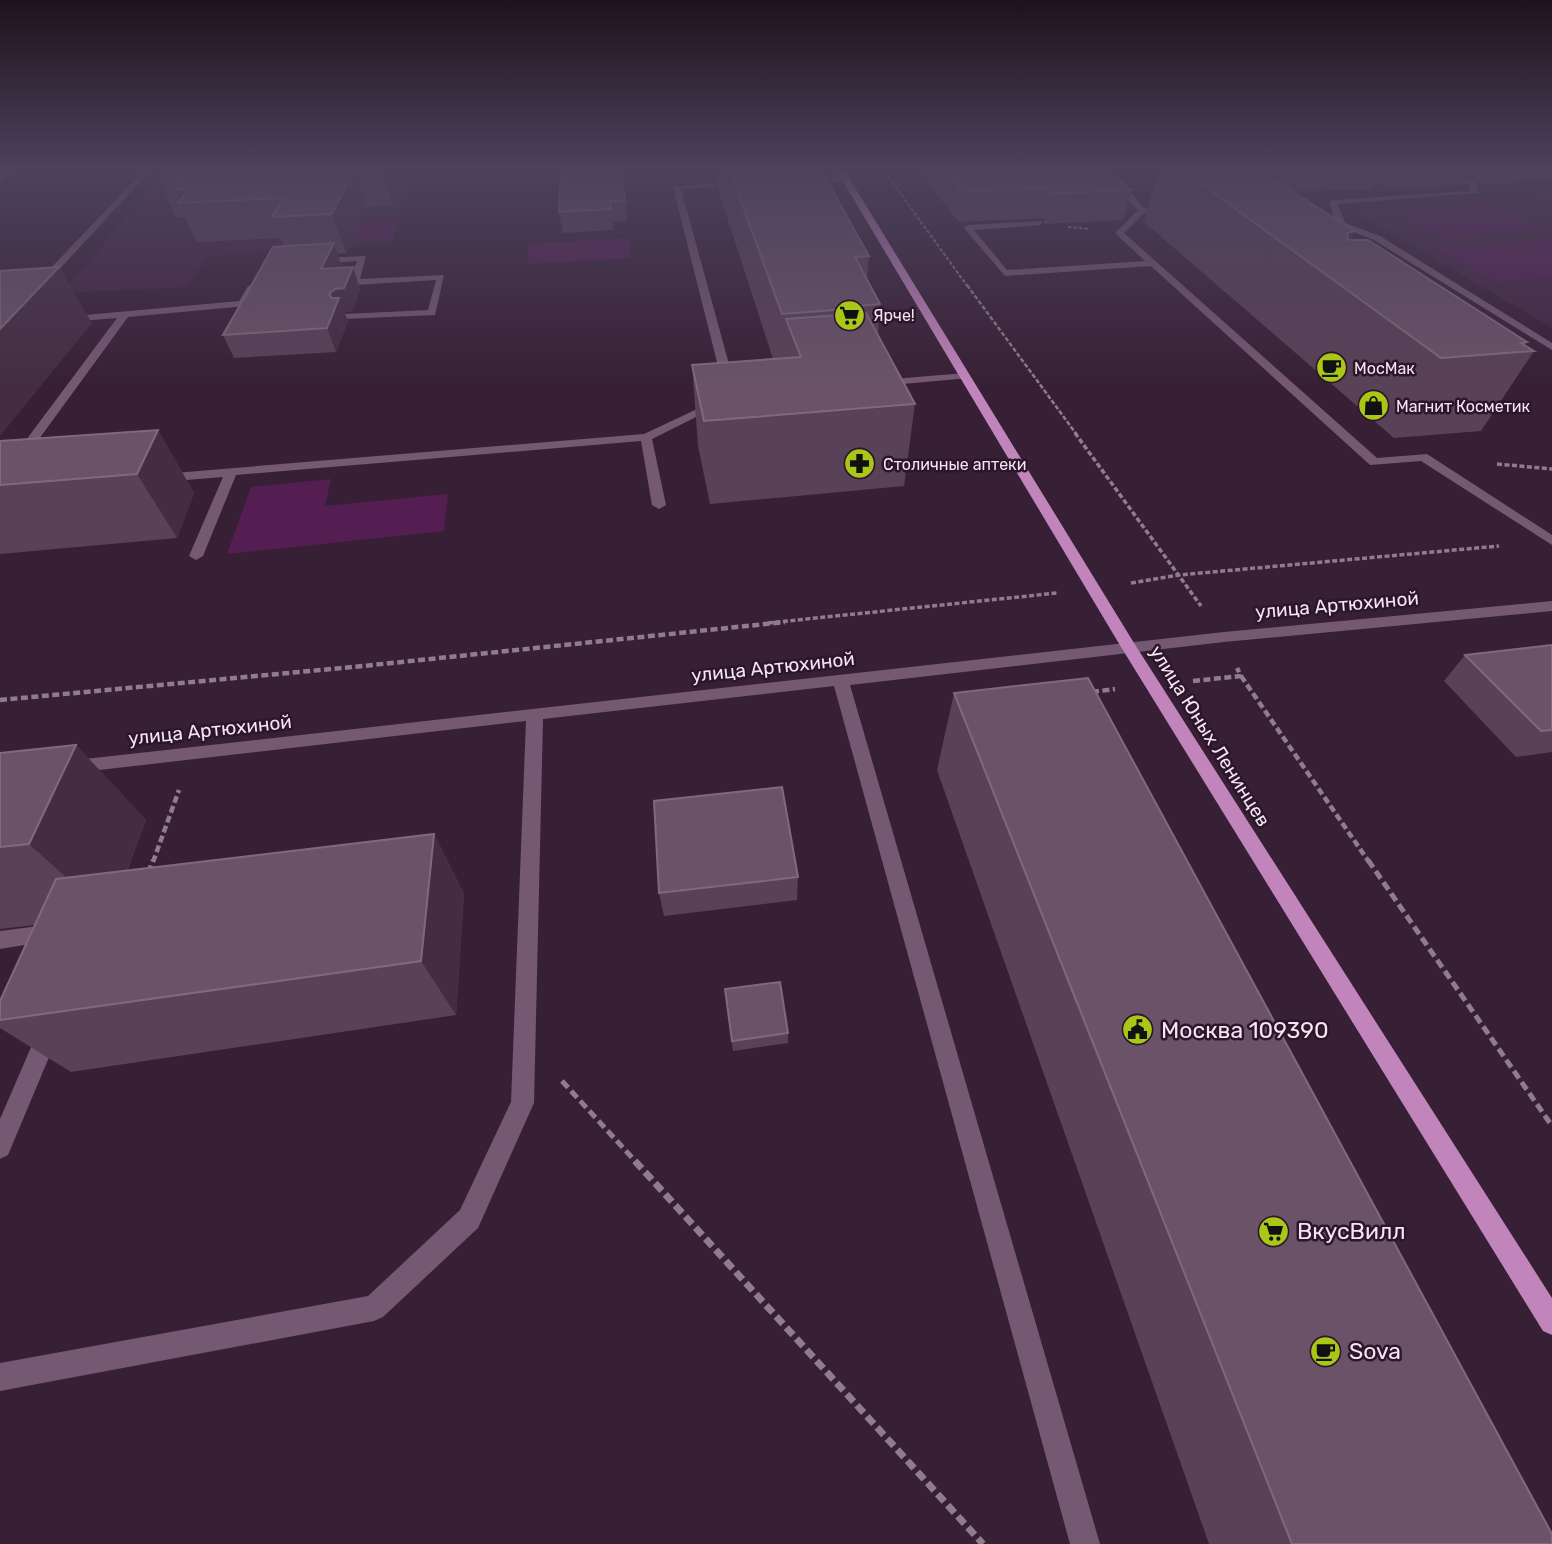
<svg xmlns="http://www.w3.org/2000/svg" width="1552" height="1544" font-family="Rubik,sans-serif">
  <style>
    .built { fill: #432641 }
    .green { fill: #551e53 }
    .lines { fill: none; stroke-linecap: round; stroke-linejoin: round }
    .path-far5 { stroke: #8f7c8d; stroke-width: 2; stroke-dasharray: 3.5 2; stroke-linecap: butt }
    .path-far4 { stroke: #8f7c8d; stroke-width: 2.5; stroke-dasharray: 4.5 2; stroke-linecap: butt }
    .path-far3 { stroke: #8f7c8d; stroke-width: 3.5; stroke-dasharray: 5 2.5; stroke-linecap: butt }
    .path-far2 { stroke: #8f7c8d; stroke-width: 4.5; stroke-dasharray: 7 3.5; stroke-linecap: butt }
    .path-far1 { stroke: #8f7c8d; stroke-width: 5; stroke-dasharray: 9 4.5; stroke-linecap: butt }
    .path { stroke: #8f7c8d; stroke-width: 7; stroke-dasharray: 10 5; stroke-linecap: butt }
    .minor { fill: #755872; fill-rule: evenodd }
    .major { fill: #c185bc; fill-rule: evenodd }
    .wall { fill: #594157 }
    .shaded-wall { fill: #442d42 }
    .building { fill: #6a5368; stroke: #7f6a7d; stroke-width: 2 }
    .labels { text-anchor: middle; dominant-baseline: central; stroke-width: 5; stroke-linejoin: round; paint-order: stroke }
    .far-poi-label { font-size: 16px; fill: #f5e5f3; stroke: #2c162b; text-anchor: start }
    .street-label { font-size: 19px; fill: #f5e5f3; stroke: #2c162b }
    .near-poi-label { font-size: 23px; fill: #f5e5f3; stroke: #2c162b; text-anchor: start }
  </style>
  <rect width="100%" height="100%" fill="#372035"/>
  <!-- built -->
  <path class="built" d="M 171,168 L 412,168 L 392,245 L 209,256 L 187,287 L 61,293 Z
    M 1552,196 L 1552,328 L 1354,211 L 1507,198 Z"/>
  <!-- green -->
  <path class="green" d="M 1493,204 L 1546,229 L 1443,238 L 1394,212 Z
    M 400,219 L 393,238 L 274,245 L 286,225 Z
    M 629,238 L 631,258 L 527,264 L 529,244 Z
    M 1552,239 L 1552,277 L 1497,282 L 1437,248 Z
    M 331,479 L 325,506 L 448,494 L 444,531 L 227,554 L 251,487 Z"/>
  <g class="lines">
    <!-- path-far5 -->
    <path class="path-far5" d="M 882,168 L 968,287
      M 1068,227 L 1090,229"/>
    <!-- path-far4 -->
    <path class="path-far4" d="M 967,285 L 1077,435"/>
    <!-- path-far3 -->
    <path class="path-far3" d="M 1075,433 L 1201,606
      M 1497,464 L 1552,469
      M 1131,583 L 1179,575 L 1499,546
      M 768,623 L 1057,593"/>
    <!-- path-far2 -->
    <path class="path-far2" d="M 1241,676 L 1369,862
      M 1193,681 L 1241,676 L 1237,668
      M 1092,692 L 1115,689
      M 0,700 L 363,666 L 785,622
      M 153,862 L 179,790"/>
    <!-- path-far1 -->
    <path class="path-far1" d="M 1368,860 L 1552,1126
      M 148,874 L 153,860
      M 562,1081 L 637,1163"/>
    <!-- path -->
    <path class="path" d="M 635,1161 L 983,1544"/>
    <!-- minor -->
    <path class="minor" d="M 10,168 L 18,168 L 0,182 L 0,176 Z
      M 146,168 L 153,168 L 53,276 L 0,305 L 0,298 L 47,272 Z
      M 1092,168 C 1110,168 1133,194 1144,208 L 1173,209 L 1170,213 L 1144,213 L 1124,233 L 1377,458 L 1427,454 L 1552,535 L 1552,545 L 1421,461 L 1370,465 L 1151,266 L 1005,276 L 964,228 L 968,225 L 1043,221 L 1040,225 L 974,230 L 1007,270 L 1145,261 L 1115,233 L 1138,210 Z
      M 1438,168 L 1447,168 L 1475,181 L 1478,193 L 1338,204 L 1345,223 L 1380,236 L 1552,343 L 1552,350 L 1374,240 L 1319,218 L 1323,216 L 1335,220 L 1329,202 L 1333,200 L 1470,191 L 1468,184 Z
      M 845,176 L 848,180 L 803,182 L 799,180 Z
      M 712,183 L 715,187 L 681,189 L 735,386 L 729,389 L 723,386 L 673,187 Z
      M 366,256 L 360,279 L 444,275 L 435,315 L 342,319 L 340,317 L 345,314 L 428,310 L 436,280 L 354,285 L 349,282 L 357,261 L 317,264 L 313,261 L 317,258 Z
      M 251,285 L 256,288 L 246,306 L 128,317 L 4,487 L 0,488 L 0,475 L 117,318 L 67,322 L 63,321 L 63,317 L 239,301 L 248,286 Z
      M 965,373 L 970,376 L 969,378 L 881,386 L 876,383 L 881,380 Z
      M 712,402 L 722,404 L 652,439 L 666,505 L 659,509 L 652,505 L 641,441 L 236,475 L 203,556 L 196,560 L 189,556 L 223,477 L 162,482 L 156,478 L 162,474 L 644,434 Z
      M 1552,601 L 1552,611 L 1224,642 L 850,685 L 1100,1544 L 1070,1544 L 834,686 L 543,719 L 534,1103 L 478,1228 L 383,1317 L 374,1321 L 0,1391 L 0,1363 L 368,1296 L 460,1210 L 511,1102 L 526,721 L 73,773 L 67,771 L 64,766 L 67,761 L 1224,632 Z
      M 54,924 L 61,927 L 64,933 L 61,939 L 0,949 L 0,931 Z
      M 49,1021 L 57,1024 L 60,1031 L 8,1155 L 0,1159 L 0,1119 L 41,1024 Z"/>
    <!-- major -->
    <path class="major" d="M 835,168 L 843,168 L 1134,643 L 1552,1298 L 1552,1335 L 1543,1331 L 1121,647 Z"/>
  </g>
  <!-- wall -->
  <path class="wall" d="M 168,168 L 408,168 L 393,206 L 366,207 L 346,253 L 337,254 L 341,265 L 340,268 L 353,267 L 360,290 L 352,311 L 344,312 L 348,321 L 336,352 L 234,358 L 223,335 L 284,246 L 280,238 L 196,242 L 185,217 L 176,218 L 159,180 Z
    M 622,168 L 627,221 L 613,222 L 614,230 L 563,233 L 559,212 Z
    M 712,168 L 820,168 L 869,256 L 867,279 L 880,304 L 878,334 L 915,404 L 904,486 L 710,504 L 698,446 L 692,365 L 773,359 L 718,189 L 718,180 Z
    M 916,168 L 1105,168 L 1131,190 L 1123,220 L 1044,224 L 1045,220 L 1043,218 L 959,222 Z
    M 1159,168 L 1552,168 L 1552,180 L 1479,184 L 1476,179 L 1469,175 L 1464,185 L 1392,189 L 1377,180 L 1372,190 L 1291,191 L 1350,240 L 1527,342 L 1525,345 L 1534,351 L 1481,431 L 1394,438 L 1144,222 Z
    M 158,430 L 194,493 L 177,538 L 0,554 L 0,441 Z
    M 1552,645 L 1552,752 L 1516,757 L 1444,681 L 1465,655 Z
    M 954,693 L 1552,1544 L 1209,1544 L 937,770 Z
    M 76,745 L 146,820 L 127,871 L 434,834 L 464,894 L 456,1015 L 71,1072 L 0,1028 L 0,1020 L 35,925 L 0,929 L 0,753 Z
    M 798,877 L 797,900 L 664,916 L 659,893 Z
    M 725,989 L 788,1033 L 788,1043 L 733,1051 Z"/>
  <!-- shaded-wall -->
  <path class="shaded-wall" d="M 382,168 L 408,168 L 393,206 Z
    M 355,169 L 366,207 L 346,253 L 332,214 Z
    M 189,189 L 180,203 L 175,190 Z
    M 1355,231 L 1333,280 L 1347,233 Z
    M 334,243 L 341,265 L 329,292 L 321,269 Z
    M 59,267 L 92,323 L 0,436 L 0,329 Z
    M 353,267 L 360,290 L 352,311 L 344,312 L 348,321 L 336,352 L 327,328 L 329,294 Z
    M 158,430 L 194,493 L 177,538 L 137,474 Z
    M 76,745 L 146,820 L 109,916 L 29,844 Z
    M 434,834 L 464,894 L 456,1015 L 421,961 Z"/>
  <!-- building -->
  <path class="building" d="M 168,168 L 378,168 L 355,169 L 332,214 L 272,217 L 284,198 L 178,203 L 189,189 L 175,190 L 183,178 L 159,180 Z
    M 561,168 L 621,168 L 625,201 L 610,201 L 611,209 L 559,212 Z
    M 729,168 L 820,168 L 869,256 L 855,257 L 880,304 L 859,306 L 860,308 L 782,314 Z
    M 943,168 L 1105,168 L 1131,190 L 1050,194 L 1052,191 L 1049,188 L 963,192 Z
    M 1179,168 L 1255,168 L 1355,231 L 1347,233 L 1348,240 L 1368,240 L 1527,342 L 1521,343 L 1534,351 L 1441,358 Z
    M 334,243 L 321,269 L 353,267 L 344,288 L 335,289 L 329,294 L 332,298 L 339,298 L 327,328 L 223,335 L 273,247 Z
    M 59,267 L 0,329 L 0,271 Z
    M 866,313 L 915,404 L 704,421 L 692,365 L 801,357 L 786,319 Z
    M 158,430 L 137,474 L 0,485 L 0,441 Z
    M 1552,645 L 1552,730 L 1541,731 L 1465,655 Z
    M 1088,678 L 1552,1534 L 1552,1544 L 1292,1544 L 954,693 Z
    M 76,745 L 29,844 L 0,847 L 0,753 Z
    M 782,787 L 798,877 L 659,893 L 654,801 Z
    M 434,834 L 421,961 L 0,1020 L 0,1001 L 56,879 Z
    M 780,982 L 788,1033 L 732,1041 L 725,989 Z"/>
  <!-- sky -->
  <linearGradient id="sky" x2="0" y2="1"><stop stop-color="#1e121d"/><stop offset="0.44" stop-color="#4d425c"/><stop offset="1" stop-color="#4d425c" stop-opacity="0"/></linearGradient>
  <rect width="1552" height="384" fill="url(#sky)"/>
  <!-- icons -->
  <defs>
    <symbol id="supermarket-disc" viewBox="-11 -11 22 22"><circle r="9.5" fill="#aac717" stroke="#2c162b"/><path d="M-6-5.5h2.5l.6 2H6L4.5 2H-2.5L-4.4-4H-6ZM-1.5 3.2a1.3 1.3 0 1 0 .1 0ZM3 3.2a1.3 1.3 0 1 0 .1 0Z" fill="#111"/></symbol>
    <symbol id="cafe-disc" viewBox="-11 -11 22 22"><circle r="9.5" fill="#aac717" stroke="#2c162b"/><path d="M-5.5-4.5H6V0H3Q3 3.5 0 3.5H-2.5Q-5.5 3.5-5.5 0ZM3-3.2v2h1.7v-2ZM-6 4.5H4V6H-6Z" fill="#111"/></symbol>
    <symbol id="shop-disc" viewBox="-11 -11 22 22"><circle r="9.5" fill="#aac717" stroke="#2c162b"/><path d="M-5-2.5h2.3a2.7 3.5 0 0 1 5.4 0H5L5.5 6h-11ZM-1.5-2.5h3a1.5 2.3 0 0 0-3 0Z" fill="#111"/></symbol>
    <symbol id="pharmacy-disc" viewBox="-11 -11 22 22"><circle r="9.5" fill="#aac717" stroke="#2c162b"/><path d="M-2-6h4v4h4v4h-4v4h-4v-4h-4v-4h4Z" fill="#111"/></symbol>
    <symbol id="civic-disc" viewBox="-11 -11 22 22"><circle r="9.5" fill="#aac717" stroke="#2c162b"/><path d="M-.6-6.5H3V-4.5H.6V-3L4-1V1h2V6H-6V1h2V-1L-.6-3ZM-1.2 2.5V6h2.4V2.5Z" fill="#111"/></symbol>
  </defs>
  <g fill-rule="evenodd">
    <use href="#supermarket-disc" x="832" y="298" width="35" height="35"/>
    <use href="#cafe-disc" x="1314" y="350" width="35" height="35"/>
    <use href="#shop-disc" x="1356" y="388" width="35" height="35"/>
    <use href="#pharmacy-disc" x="842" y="446" width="35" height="35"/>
    <use href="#civic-disc" x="1120" y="1012" width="35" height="35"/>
    <use href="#supermarket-disc" x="1256" y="1214" width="35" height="35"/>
    <use href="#cafe-disc" x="1308" y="1334" width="35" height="35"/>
  </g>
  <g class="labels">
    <!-- far-poi labels -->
    <g class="far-poi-label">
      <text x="873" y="315">Ярче!</text>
      <text x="1354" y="368">МосМак</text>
      <text x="1396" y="406">Магнит Косметик</text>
      <text x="883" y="464">Столичные аптеки</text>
    </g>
    <!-- street labels -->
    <g class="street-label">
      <text transform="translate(1337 605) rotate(-5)">улица Артюхиной</text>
      <text transform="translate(773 667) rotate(-6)">улица Артюхиной</text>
      <text transform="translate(210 730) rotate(-6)">улица Артюхиной</text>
      <text transform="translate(1210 736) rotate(58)">улица Юных Ленинцев</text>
    </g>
    <!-- near-poi labels -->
    <g class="near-poi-label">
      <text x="1161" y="1030">Москва 109390</text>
      <text x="1297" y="1231">ВкусВилл</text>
      <text x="1349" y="1351">Sova</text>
    </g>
  </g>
</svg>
